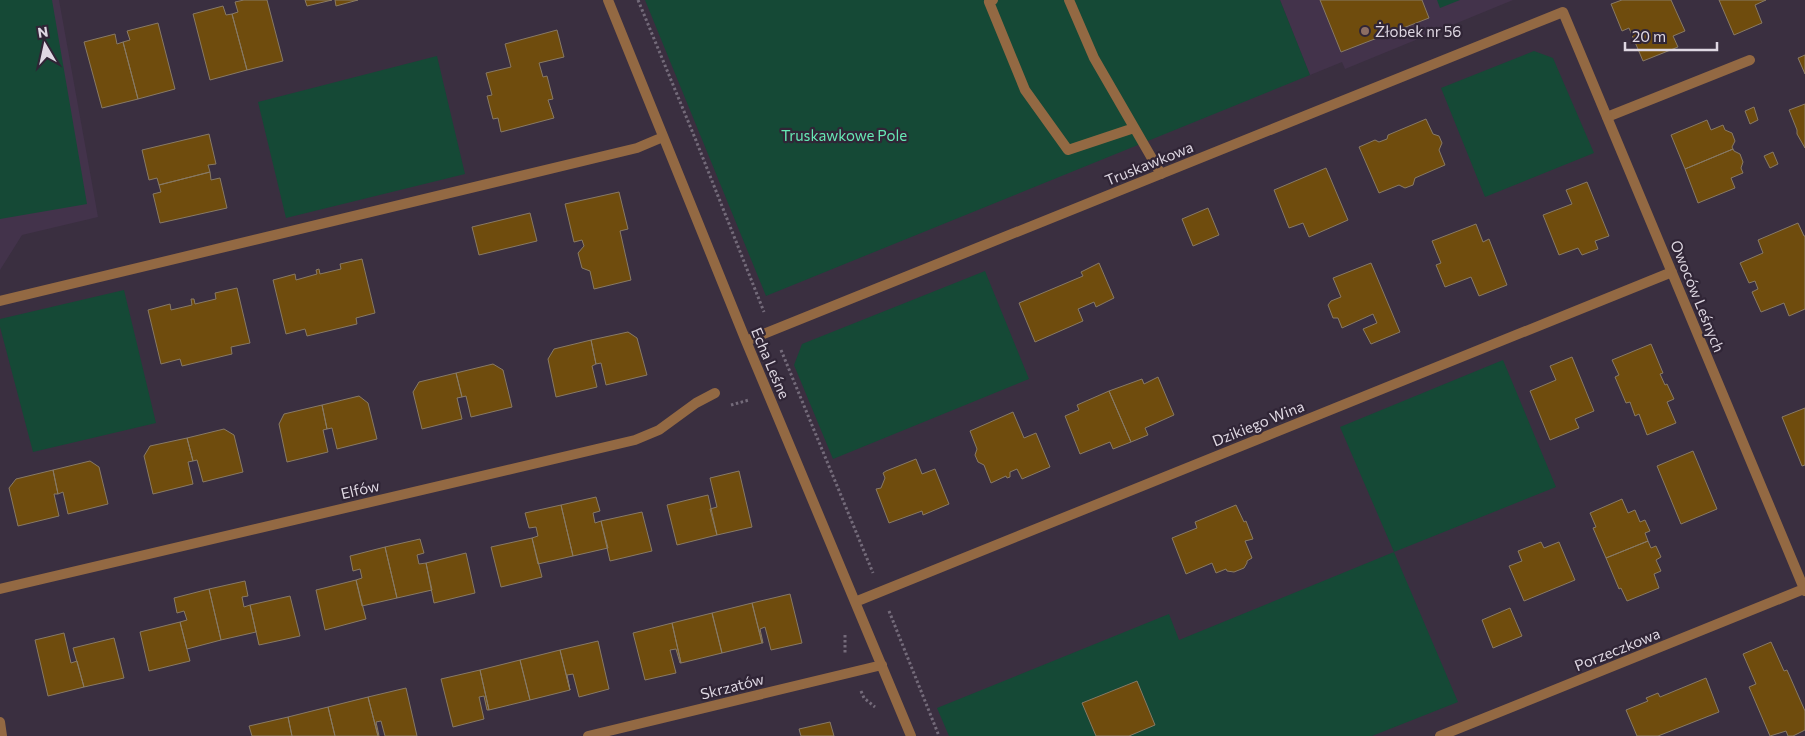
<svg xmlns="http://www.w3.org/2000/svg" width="1805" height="736" font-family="Commissioner,sans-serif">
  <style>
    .built { fill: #43334b }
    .green { fill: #154936 }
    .building { fill: #6f4c0d; stroke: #887a65 }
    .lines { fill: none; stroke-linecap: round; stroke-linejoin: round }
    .path { stroke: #746b7a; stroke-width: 3; stroke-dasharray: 2.5 2.5; stroke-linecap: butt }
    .lane { stroke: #936943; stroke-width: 10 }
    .street { stroke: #936943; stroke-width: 10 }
    .education-dot { fill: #8d6e63; stroke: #302536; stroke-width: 2 }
    .labels { text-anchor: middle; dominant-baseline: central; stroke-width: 4.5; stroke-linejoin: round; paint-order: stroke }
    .poi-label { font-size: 15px; fill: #dfd8e3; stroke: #302536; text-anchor: start }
    .park-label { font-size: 15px; fill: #66e9b5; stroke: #302536 }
    .street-label { font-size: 15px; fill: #dfd8e3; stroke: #302536 }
  </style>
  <rect width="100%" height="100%" fill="#3a2f40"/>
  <!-- built -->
  <path class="built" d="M 0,0 L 59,0 L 98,217 L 22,235 L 0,270 Z
    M 1280,0 L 1513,0 L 1345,69 L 1342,62 L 1310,75 Z"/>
  <!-- green -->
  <path class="green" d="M 0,0 L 52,0 L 87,204 L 0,219 Z
    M 645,0 L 1280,0 L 1310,75 L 766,296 Z
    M 1437,0 L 1460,0 L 1440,8 Z
    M 1534,51 L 1553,58 L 1594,153 L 1485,197 L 1441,88 Z
    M 437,56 L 465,174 L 286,218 L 258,102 Z
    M 985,271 L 1029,379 L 833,459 L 794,365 L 802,344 Z
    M 124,290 L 156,423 L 33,452 L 0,327 L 0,319 Z
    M 1503,360 L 1556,487 L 1394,552 L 1458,702 L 1372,736 L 949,736 L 937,708 L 1169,614 L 1179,640 L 1394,552 L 1340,427 Z"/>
  <!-- building -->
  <path class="building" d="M 244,0 L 267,0 L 283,61 L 247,70 L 232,14 L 238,12 L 235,2 Z
    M 305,0 L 332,0 L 307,6 Z
    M 335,0 L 358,0 L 336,6 Z
    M 1320,0 L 1422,0 L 1429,18 L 1341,52 Z
    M 1622,0 L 1671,0 L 1685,31 L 1673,36 L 1678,47 L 1643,61 L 1629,28 L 1622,31 L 1611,4 Z
    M 1719,0 L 1766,0 L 1755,5 L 1762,23 L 1734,35 Z
    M 223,6 L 226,15 L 232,14 L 247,70 L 210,80 L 193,14 Z
    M 158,23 L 175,89 L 138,99 L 123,42 L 130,40 L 127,31 Z
    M 557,30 L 564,57 L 539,63 L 543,77 L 547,76 L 553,99 L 548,100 L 554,118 L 501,132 L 498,118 L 493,119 L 487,96 L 492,95 L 486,73 L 511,67 L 505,44 Z
    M 115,34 L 117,44 L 123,42 L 138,99 L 102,108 L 84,42 Z
    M 1805,55 L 1805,74 L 1798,58 Z
    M 1805,104 L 1805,148 L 1797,134 L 1797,130 L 1789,110 Z
    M 1754,107 L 1758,120 L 1750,124 L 1745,111 Z
    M 1426,119 L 1433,134 L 1439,136 L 1442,143 L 1439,150 L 1445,165 L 1415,178 L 1413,185 L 1405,188 L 1399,185 L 1379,193 L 1359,147 L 1375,140 L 1379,142 L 1387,139 L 1388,135 Z
    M 1707,120 L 1711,130 L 1723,125 L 1725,130 L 1732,133 L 1735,141 L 1732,147 L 1733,149 L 1685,169 L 1671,135 Z
    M 209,134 L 216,164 L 208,165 L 210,172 L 159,185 L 157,178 L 149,180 L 142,150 Z
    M 1733,149 L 1734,151 L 1740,154 L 1743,162 L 1741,168 L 1743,173 L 1731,178 L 1735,188 L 1698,203 L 1685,169 Z
    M 1773,152 L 1778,164 L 1770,168 L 1764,156 Z
    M 1326,168 L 1348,220 L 1309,237 L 1303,223 L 1289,228 L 1274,190 Z
    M 210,172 L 211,180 L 220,178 L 227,208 L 160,223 L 153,194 L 161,192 L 159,185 Z
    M 1587,182 L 1609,236 L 1595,241 L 1598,249 L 1582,255 L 1578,248 L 1559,255 L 1543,215 L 1572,204 L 1566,190 Z
    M 619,192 L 628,229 L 620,231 L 631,280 L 594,289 L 590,271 L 582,268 L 578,253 L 584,246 L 582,240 L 574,242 L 565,204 Z
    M 1208,208 L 1219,235 L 1193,246 L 1182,219 Z
    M 530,213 L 537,241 L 479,255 L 472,227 Z
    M 1798,223 L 1804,236 L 1805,236 L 1805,309 L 1789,316 L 1784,303 L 1761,312 L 1752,292 L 1758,289 L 1755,281 L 1749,283 L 1740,263 L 1763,253 L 1758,240 Z
    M 1476,224 L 1483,242 L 1489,239 L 1507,285 L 1479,296 L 1471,277 L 1445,287 L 1436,265 L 1441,263 L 1432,241 Z
    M 362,259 L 375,313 L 356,318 L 357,324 L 307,336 L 305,329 L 286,334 L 273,280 L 295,274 L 296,280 L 317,274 L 316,270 L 319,269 L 320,274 L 341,269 L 340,264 Z
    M 1099,263 L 1114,298 L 1096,307 L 1094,302 L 1078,309 L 1083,321 L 1035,342 L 1019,303 L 1083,276 L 1081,272 Z
    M 1371,263 L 1400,332 L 1371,344 L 1363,329 L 1377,323 L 1373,314 L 1342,328 L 1338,318 L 1333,318 L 1328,305 L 1331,301 L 1341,297 L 1333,278 Z
    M 237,288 L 250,343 L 231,347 L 232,354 L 182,366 L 180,359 L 161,364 L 148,310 L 170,304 L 171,310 L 192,305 L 191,299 L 194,299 L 195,304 L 216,299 L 215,293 Z
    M 628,332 L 637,338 L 647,375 L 606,385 L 601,363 L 596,364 L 591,340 Z
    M 591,340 L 596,364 L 592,366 L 597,387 L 556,397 L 548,359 L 554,349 Z
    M 1651,344 L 1663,373 L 1660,374 L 1665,385 L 1667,384 L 1674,399 L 1667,402 L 1676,423 L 1647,435 L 1639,414 L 1635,416 L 1630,402 L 1626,403 L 1615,377 L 1619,375 L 1612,360 Z
    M 1572,357 L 1594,411 L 1575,419 L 1579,428 L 1550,440 L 1530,391 L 1556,380 L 1550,366 Z
    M 493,364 L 503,370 L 512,407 L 471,417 L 466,396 L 462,397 L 456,373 Z
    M 456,373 L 462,397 L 457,398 L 462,419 L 422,429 L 413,392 L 419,382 Z
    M 1158,377 L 1174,415 L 1145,428 L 1148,435 L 1131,442 L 1109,391 L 1142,379 L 1144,384 Z
    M 1109,391 L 1131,442 L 1113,449 L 1110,442 L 1080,454 L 1065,416 L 1079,410 L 1077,405 Z
    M 359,396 L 368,403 L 377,439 L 337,449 L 332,428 L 327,429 L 322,405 Z
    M 322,405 L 327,429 L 323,430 L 328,452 L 287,462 L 279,424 L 284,414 Z
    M 1805,408 L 1805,465 L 1802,466 L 1782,417 Z
    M 1013,412 L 1024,438 L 1036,433 L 1050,467 L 1022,479 L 1017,469 L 1010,472 L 1010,477 L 1007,478 L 1006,476 L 991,483 L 984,465 L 978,462 L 975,455 L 977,449 L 970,431 Z
    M 224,429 L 234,435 L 243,472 L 203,482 L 197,460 L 193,461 L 187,438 Z
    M 187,438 L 193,461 L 188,462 L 193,484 L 153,494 L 144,456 L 150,446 Z
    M 1693,451 L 1717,509 L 1681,524 L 1657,466 Z
    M 916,459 L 922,474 L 935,469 L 949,504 L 923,515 L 922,511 L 889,523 L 876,489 L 881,488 L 885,478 L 883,473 L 886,471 Z
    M 90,461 L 99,467 L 108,504 L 68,514 L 63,492 L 58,494 L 53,470 Z
    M 53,470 L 58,494 L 54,494 L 59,516 L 18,526 L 9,488 L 16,479 Z
    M 739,471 L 752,527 L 717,535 L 710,509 L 717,507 L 710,478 Z
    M 708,495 L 717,535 L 677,545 L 667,505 Z
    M 596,497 L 600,511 L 593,513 L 595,523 L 601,521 L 608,548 L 573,556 L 561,505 Z
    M 1622,499 L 1628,513 L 1635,510 L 1640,522 L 1645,520 L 1650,531 L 1645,533 L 1648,541 L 1606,558 L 1593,528 L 1596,527 L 1590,513 Z
    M 561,505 L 573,556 L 538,564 L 532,538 L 538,536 L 536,527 L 529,528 L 525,513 Z
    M 1236,505 L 1244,522 L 1246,521 L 1253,539 L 1245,541 L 1252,558 L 1247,561 L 1247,563 L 1244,568 L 1234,572 L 1227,571 L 1226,569 L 1216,573 L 1212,563 L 1186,574 L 1172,538 L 1197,528 L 1195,522 Z
    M 642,512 L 652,551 L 610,561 L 601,521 Z
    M 532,538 L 542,577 L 501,587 L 491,547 Z
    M 420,539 L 424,553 L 417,555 L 419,564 L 426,563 L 432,590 L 397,598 L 385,547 Z
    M 1648,541 L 1651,548 L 1656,546 L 1661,557 L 1656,560 L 1661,571 L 1654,574 L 1659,588 L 1627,601 L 1621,588 L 1619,589 L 1606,558 Z
    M 1541,542 L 1544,548 L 1559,542 L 1575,580 L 1524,601 L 1509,566 L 1522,561 L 1518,551 Z
    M 385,547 L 397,598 L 362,606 L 356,580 L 362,578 L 360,569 L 353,571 L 350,556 Z
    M 466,553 L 475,593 L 434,603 L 426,563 Z
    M 356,580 L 366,619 L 325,630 L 316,590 Z
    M 245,581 L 248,596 L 242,597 L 244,607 L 250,605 L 256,632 L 221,640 L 209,589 Z
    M 209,589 L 221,640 L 187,649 L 180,622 L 187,620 L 184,611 L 177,613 L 174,598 Z
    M 790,594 L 802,643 L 771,650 L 765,627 L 760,629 L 763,643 L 762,643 L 752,603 Z
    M 290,596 L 300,636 L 259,645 L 250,605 Z
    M 752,603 L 762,643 L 722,653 L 712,613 Z
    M 1510,608 L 1522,636 L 1493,648 L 1482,620 Z
    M 712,613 L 722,653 L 681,663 L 672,623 Z
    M 180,622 L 190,661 L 149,671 L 140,632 Z
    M 672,623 L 681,663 L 680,663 L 676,649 L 670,650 L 676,673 L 645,680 L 633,633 Z
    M 64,633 L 71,663 L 77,661 L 84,687 L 48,696 L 35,640 Z
    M 114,638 L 124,678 L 84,687 L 73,648 Z
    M 598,641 L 609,689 L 579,697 L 573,674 L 567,675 L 570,690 L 560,650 Z
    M 1771,642 L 1784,671 L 1787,670 L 1805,711 L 1805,730 L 1793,736 L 1788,736 L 1786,731 L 1770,736 L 1749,687 L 1756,684 L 1743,654 Z
    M 560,650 L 570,690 L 530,700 L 520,660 Z
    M 520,660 L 530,700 L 489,710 L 480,670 Z
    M 480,670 L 489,710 L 487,710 L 484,696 L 479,697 L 484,719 L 453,727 L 441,679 Z
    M 1706,678 L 1719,712 L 1658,736 L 1637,736 L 1626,710 L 1648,701 L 1646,698 L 1658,693 L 1660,697 Z
    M 1137,681 L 1155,725 L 1129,736 L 1096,736 L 1082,703 Z
    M 406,688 L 417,736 L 385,736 L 381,721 L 376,722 L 379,736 L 378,736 L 368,697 Z
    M 368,697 L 378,736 L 335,736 L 328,707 Z
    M 328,707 L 335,736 L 292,736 L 288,717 Z
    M 288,717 L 292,736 L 252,736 L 249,726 Z
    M 830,722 L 834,736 L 801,736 L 799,729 Z"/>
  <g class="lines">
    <!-- path -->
    <path class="path" d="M 638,0 L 695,138 L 764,312
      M 781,350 L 873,573
      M 731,405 L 749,400
      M 889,611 L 939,736
      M 845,635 L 845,653
      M 861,691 L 864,698 L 875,707"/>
    <!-- lane -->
    <path class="lane" d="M 993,0 L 989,2 L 1025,90 L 1068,150 L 1134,128
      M 1069,0 L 1094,58 L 1161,174
      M 1607,117 L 1750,60"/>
    <!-- street -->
    <path class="street" d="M 608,0 L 746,341 L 911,736
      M 0,301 L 637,148 L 663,137
      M 746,341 L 1563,12 L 1805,591
      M 0,589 L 635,440 L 659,430 L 696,403 L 715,393
      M 855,602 L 1672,272
      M 0,722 L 2,736
      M 588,736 L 882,665
      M 1440,736 L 1804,589"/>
  </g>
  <!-- markers -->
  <circle class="education-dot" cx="1365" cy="31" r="5"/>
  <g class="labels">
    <!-- poi labels -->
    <g class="poi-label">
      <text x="1375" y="31">Żłobek nr 56</text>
    </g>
    <!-- park labels -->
    <g class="park-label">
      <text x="844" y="135">Truskawkowe Pole</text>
    </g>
    <!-- street labels -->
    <g class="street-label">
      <text transform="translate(1149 163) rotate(-22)">Truskawkowa</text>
      <text transform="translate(1698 296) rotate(68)">Owoców Leśnych</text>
      <text transform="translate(771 363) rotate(67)">Echa Leśne</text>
      <text transform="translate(1258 423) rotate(-22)">Dzikiego Wina</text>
      <text transform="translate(360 489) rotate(-13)">Elfów</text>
      <text transform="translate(1617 649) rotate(-22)">Porzeczkowa</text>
      <text transform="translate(732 686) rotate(-14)">Skrzatów</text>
    </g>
  </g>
  <!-- north arrow -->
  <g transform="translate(45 45) rotate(351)" stroke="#302536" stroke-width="4" paint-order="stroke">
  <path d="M0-4L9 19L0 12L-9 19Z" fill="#dfd8e3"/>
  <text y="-8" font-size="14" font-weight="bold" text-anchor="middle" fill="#dfd8e3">N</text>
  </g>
  <!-- scale -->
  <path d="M1625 42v8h92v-8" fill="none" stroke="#dfd8e3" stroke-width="2.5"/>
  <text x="1632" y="42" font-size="15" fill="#dfd8e3" stroke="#302536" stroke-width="4" paint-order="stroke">20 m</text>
</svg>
